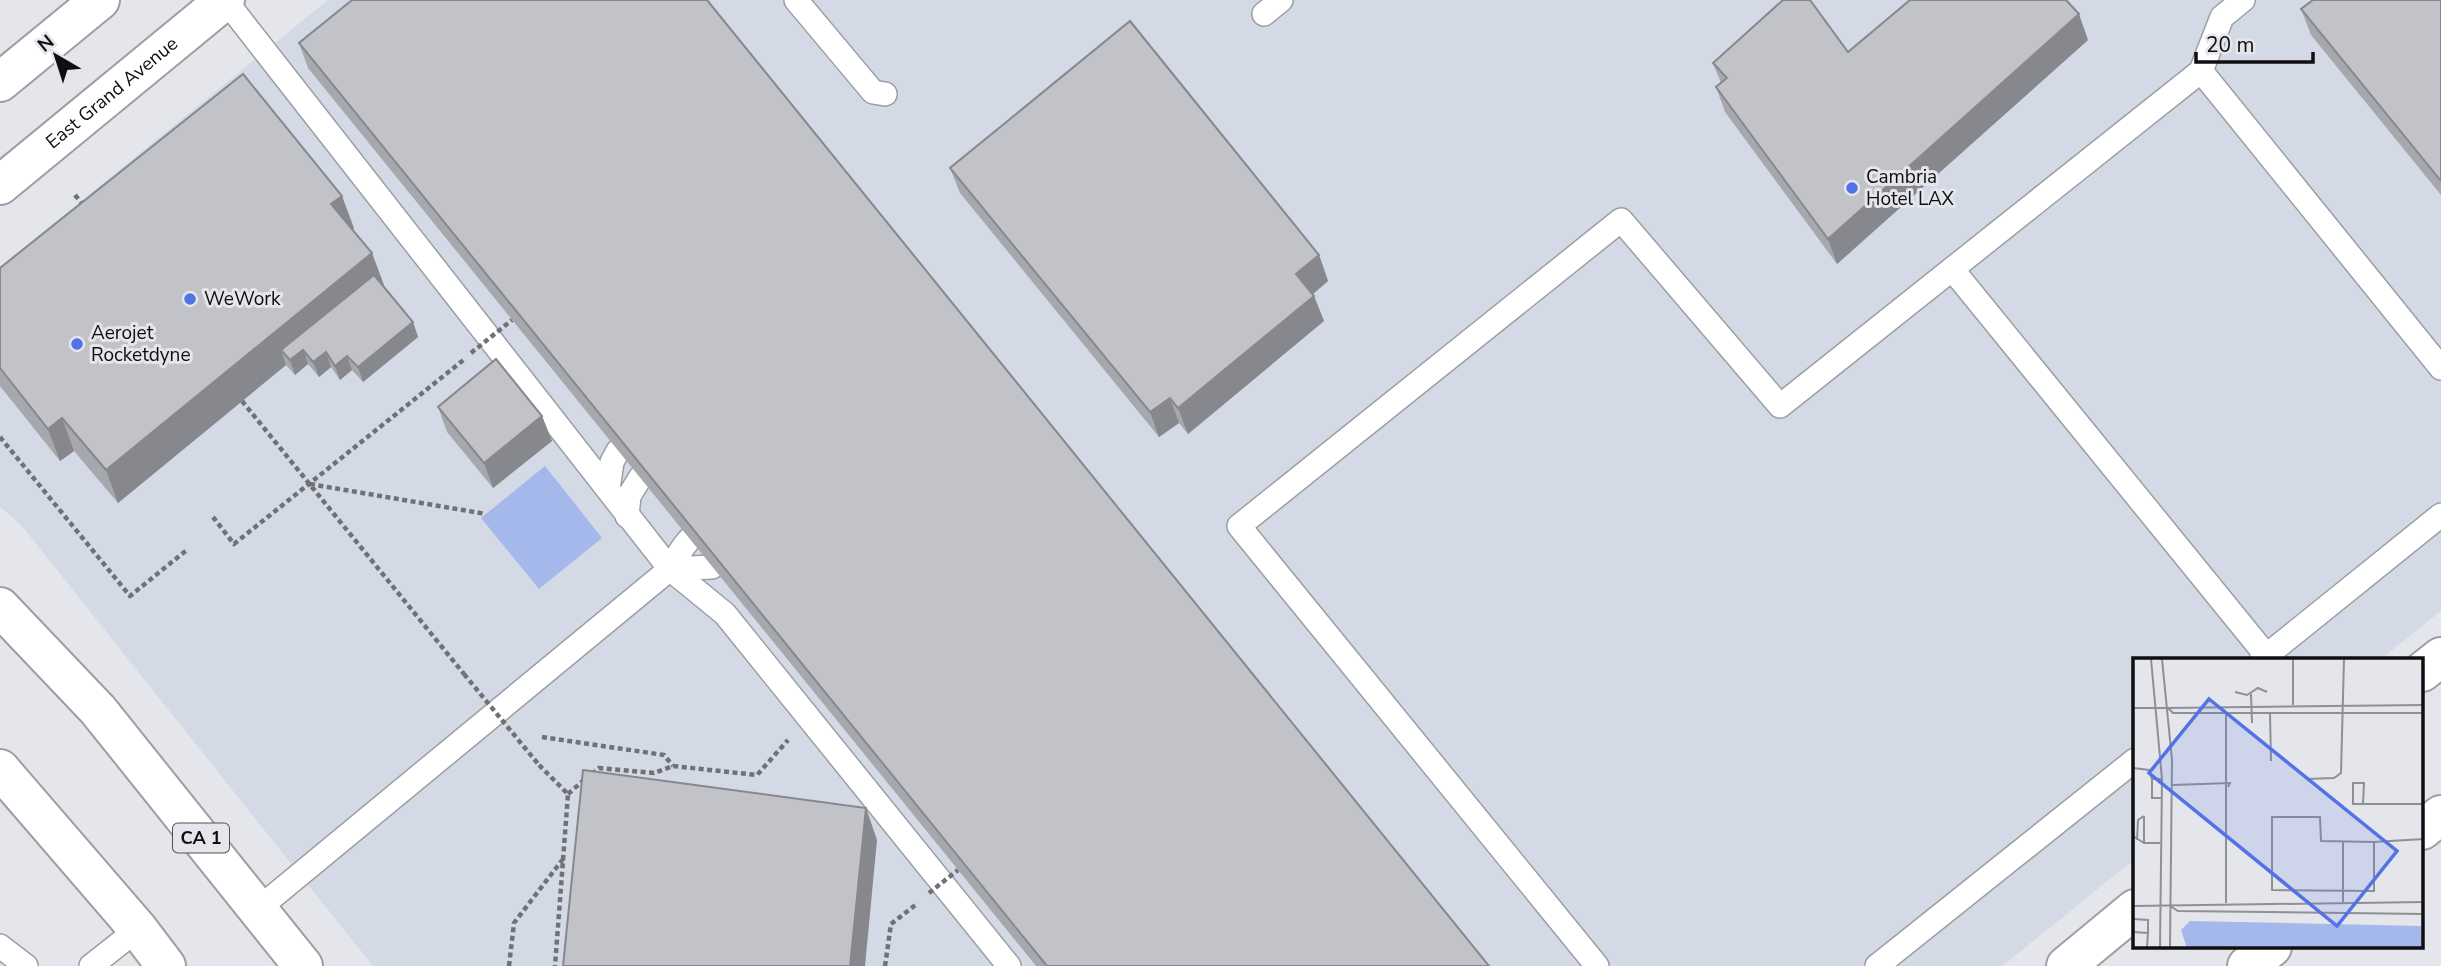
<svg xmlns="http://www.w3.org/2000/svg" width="2441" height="966" font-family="'Nunito Sans',sans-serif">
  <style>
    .built { fill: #d4d9e6 }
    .green { fill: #a5b8ec }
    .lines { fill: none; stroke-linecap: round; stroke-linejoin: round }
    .service-casing { stroke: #9c9ea3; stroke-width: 26 }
    .tertiary-casing { stroke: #9c9ea3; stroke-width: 42 }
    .secondary-casing { stroke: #9c9ea3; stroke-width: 42 }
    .trunk-casing { stroke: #9c9ea3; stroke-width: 42 }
    .path { stroke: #707175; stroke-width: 4.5; stroke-dasharray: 5 3.5; stroke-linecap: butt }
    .service { stroke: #fff; stroke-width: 23 }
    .tertiary { stroke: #fff; stroke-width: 38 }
    .secondary { stroke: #fff; stroke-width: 38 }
    .trunk { stroke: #fff; stroke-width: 38 }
    .path-bridge { stroke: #707175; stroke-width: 4.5; stroke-dasharray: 5 3.5; stroke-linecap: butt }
    .wall { fill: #a6a8ad }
    .shaded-wall { fill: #87888d }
    .building { fill: #c1c3c9; stroke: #87888d; stroke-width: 2 }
    .poi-dot { fill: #5272e6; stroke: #e4e6ec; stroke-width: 2.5 }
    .labels { text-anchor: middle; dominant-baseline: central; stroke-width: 6; stroke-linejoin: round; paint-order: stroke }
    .shield { fill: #e4e6ec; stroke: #4f5053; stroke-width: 2 }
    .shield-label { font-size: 18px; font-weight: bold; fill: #0f0f11 }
    .street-label { font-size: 19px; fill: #0f0f11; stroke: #e4e6ec }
    .poi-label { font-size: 19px; fill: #0f0f11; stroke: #e4e6ec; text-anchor: start }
    .inset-road { fill: none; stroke: #8f9094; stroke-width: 2 }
    .view { fill: #5272e6; fill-opacity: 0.15; stroke: #5272e6; stroke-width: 3.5 }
    .inset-edge { fill: none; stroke: #0f0f11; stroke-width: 3.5 }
  </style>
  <rect width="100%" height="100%" fill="#e4e6ec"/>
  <!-- built -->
  <path class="built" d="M 328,0 L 2441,0 L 2441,611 L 2380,660 L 2135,660 L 2135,859 L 2002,966 L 373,966 L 21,525 L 0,507 L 0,267 Z"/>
  <!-- green -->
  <path class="green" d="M 545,466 L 602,538 L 539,589 L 481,518 Z"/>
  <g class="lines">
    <defs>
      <path id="service" d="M 225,0 L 670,569 L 725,614 L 1009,966
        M 796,0 L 873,92 L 885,94
        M 2243,0 L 2222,17 L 2201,71 L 2441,368
        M 1264,14 L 1281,0
        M 1952,269 L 2270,660
        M 608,489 L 612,462 L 618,451
        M 627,516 L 629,496 L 640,478
        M 2261,660 L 2441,515
        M 258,909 L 670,569 C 682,549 698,513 721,547 L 722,559 L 712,567 L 670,569
        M 0,946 L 26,966
        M 91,966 L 138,929
        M 1597,966 L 1239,526 L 1621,220 L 1780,406 L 2201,71
        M 1877,966 L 2135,760"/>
      <g id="tertiary">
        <path d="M 0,82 L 100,0"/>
        <path id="s1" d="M 0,185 L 225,0"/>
      </g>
      <path id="secondary" d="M 2422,672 L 2441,657
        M 2422,830 L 2441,815
        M 2066,966 L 2135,909
        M 2247,966 L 2272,947"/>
      <path id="trunk" d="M 0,607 L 98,710 L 303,966
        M 0,769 L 138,929 L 166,966"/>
    </defs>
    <!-- service casing -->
    <use href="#service" class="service-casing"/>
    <!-- tertiary casing -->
    <use href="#tertiary" class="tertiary-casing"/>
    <!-- secondary casing -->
    <use href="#secondary" class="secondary-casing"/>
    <!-- trunk casing -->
    <use href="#trunk" class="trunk-casing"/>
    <!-- path -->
    <path class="path" d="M 75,195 L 84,206
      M 242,401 L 464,674
      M 0,437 L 130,596 L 188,549
      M 310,484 L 486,514
      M 213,517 L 234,544 L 466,358
      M 542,737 L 664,755 L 673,766
      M 539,765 L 568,794 L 555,966
      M 592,774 L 599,768 L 654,773 L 673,766 L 757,775 L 788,740
      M 568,794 L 585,779
      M 509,966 L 514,923 L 563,859
      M 885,966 L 891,924 L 918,903"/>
    <!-- service -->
    <use href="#service" class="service"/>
    <!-- tertiary -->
    <use href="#tertiary" class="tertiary"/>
    <!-- secondary -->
    <use href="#secondary" class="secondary"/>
    <!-- trunk -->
    <use href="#trunk" class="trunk"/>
    <!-- path-bridge -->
    <path class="path-bridge" d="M 471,353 L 512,320
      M 464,674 L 539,765
      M 929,893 L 958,870"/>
  </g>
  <!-- wall -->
  <path class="wall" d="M 2441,0 L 2441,195 L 2311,35 L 2301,9 Z
    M 2088,40 L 1837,264 L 1725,112 L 1716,87 L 1721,83 L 1713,63 L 1848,52 Z
    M 299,43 L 1489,966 L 1036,966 L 308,68 Z
    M 950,168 L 1319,255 L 1328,281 L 1313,294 L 1324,321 L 1188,434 L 1179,423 L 1159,437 L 960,193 Z
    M 354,228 L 352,229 L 383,286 L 413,322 L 418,337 L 363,382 L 352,370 L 340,380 L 331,367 L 319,377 L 308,364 L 295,375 L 286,365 L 118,503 L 74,451 L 60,461 L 0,386 L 0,268 Z
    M 438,407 L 542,416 L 552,441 L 493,488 L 447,432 Z"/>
  <!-- shaded-wall -->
  <path class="shaded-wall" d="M 2079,14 L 2088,40 L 1837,264 L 1828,239 Z
    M 342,196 L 354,228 L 343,237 L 331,204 Z
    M 372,253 L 384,285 L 304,351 L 308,364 L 295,375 L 290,360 L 281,350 L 286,365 L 118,503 L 106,470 Z
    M 1319,255 L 1328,281 L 1306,300 L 1296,274 Z
    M 1314,296 L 1324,321 L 1188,434 L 1178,408 Z
    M 413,322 L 418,337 L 363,382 L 358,367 Z
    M 326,352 L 331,367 L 319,377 L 313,362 Z
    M 347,356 L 352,370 L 340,380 L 335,366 Z
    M 1170,398 L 1179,423 L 1159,437 L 1150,412 Z
    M 542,416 L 552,441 L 493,488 L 484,463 Z
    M 62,418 L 74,451 L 60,461 L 48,429 Z
    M 866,808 L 877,840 L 865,966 L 850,966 Z"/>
  <!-- building -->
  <path class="building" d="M 352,0 L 707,0 L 1489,966 L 1047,966 L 299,43 Z
    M 1783,0 L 1810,0 L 1848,52 L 1910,0 L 2066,0 L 2079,14 L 1828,239 L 1716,87 L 1727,78 L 1713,63 Z
    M 2313,0 L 2441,0 L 2441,181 L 2301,9 Z
    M 1130,21 L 1319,255 L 1296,274 L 1314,296 L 1178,408 L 1170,398 L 1150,412 L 950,168 Z
    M 243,74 L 342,196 L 331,204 L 372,253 L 106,470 L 62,418 L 48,429 L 0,368 L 0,268 Z
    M 374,275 L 413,322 L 358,367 L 347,356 L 335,366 L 326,352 L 313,362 L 303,350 L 290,360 L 281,350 Z
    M 496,359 L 542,416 L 484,463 L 438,407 Z
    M 583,770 L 866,808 L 850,966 L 563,966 Z"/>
  <!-- markers -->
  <g class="poi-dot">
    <circle cx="1852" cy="188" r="7"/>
    <circle cx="190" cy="299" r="7"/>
    <circle cx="77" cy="344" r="7"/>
  </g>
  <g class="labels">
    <!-- shield labels -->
    <rect class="shield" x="173" y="823.5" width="56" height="29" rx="5"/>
    <g class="shield-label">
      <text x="201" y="838">CA 1</text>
    </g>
    <!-- street labels -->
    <g class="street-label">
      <text stroke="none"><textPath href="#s1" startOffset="145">East Grand Avenue</textPath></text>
    </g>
    <!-- poi labels -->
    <g class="poi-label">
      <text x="1866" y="177">Cambria<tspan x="1866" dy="22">Hotel LAX</tspan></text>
      <text x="204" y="299">WeWork</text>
      <text x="91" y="333">Aerojet<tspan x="91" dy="22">Rocketdyne</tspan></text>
    </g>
  </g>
  <!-- overview -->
  <g transform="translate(2133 658)">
    <rect width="290" height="290" fill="#e4e6ec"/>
    <path d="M 57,263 L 288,268 L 290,290 L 54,290 L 48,272 Z" fill="#a5b8ec"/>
    <path class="inset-road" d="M 18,1 L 29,121 L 27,290M 29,1 L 39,102 L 37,290M 160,1 L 160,47M 102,34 L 114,37 L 125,30 L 134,34M 118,36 L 119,65M 0,50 L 35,50M 35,50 L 40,55 L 291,55M 35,50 L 291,47M 137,55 L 138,103M 0,110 L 16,112 L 19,121M 173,121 L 201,120 L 208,115 L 211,1M 39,127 L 97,125 L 95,129M 28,140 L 19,140 L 19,121 L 29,121M 230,146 L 231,125 L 220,125 L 220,146 L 291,146M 0,178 L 11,185 L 27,185M 4,182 L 5,162 L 11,158M 210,183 L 210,244M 241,184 L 188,183 L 187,159 L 139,159 L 139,232 L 241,233 L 241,184 L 291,181M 11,185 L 11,158M 93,245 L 93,55M 0,248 L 291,244M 37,248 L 45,253 L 291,256M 0,261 L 15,262 L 15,275M 0,274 L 15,275 L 14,290"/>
    <path class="view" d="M 76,41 L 264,193 L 204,268 L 16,115 Z"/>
    <rect width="290" height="290" class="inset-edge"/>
  </g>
  <!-- north arrow -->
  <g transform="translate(56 56) rotate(321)" stroke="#e4e6ec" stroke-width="5" paint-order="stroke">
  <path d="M0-5L12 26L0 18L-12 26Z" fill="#0f0f11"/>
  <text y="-10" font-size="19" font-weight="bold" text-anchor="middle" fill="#0f0f11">N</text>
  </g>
  <!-- scale -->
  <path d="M2196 52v10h117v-10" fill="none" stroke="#0f0f11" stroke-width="3.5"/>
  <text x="2206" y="52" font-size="21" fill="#0f0f11" stroke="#e4e6ec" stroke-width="5" paint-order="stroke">20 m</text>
</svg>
